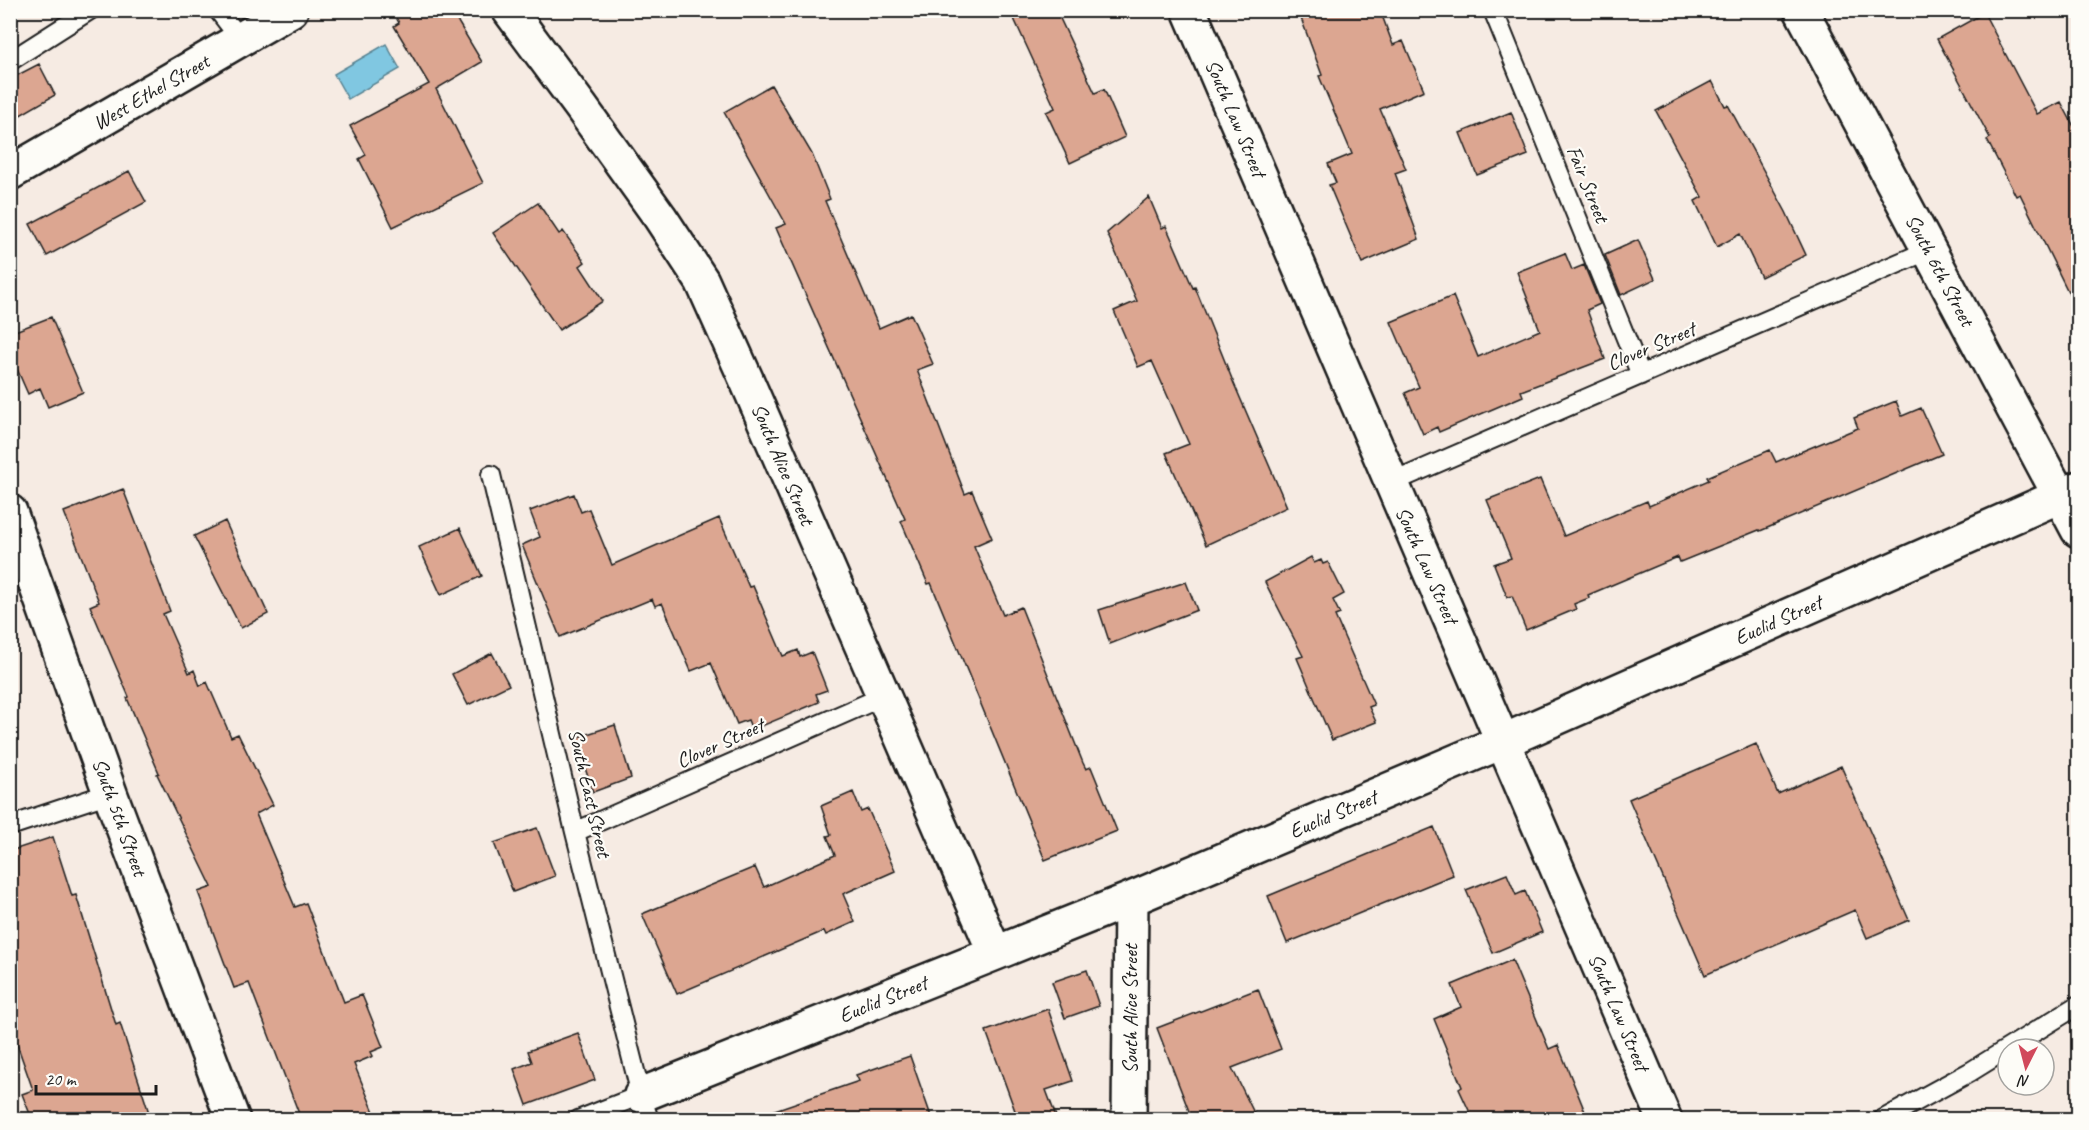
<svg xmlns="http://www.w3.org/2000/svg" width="2089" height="1130" font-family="Caveat,sans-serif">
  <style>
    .water { fill: #80c7e1; stroke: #588392; stroke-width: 1.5 }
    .building { fill: #dca691; stroke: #1c1c1c; stroke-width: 1.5 }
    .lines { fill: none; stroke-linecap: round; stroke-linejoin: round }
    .lane-casing { stroke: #1c1c1c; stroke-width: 22 }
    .street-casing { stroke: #1c1c1c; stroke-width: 38 }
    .lane { stroke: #fdfcf7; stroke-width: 18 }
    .street { stroke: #fdfcf7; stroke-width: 33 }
    .labels { text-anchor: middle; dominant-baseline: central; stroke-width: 4.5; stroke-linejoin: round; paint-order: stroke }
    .street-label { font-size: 21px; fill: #1c1c1c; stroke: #fdfcf7 }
  </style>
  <rect width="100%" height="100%" fill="#f6ebe3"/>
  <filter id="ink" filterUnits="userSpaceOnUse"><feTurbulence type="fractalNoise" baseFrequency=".0167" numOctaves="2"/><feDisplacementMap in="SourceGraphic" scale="12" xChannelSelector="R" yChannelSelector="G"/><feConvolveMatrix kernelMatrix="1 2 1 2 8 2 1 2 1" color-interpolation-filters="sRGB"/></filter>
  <g filter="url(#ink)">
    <!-- water -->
    <path class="water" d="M 386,44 L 400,69 L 348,99 L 334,74 Z"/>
    <!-- building -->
    <path class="building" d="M 392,10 L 451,10 L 482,62 L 436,89 L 483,183 L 393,227 L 359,159 L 366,155 L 350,126 L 429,84 L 394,26 L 399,23 Z
      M 1010,10 L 1056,10 L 1095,93 L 1104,89 L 1125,137 L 1070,163 L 1046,112 L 1055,108 Z
      M 1298,10 L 1380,10 L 1393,45 L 1403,41 L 1424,90 L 1380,109 L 1406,169 L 1395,173 L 1419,239 L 1362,263 L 1329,185 L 1336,183 L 1328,164 L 1352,154 L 1319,76 L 1322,75 Z
      M 1984,13 L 2037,114 L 2061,102 L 2079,136 L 2079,314 L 2020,194 L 2016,196 L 1987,140 L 1990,138 L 1937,39 Z
      M 39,64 L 55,95 L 10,121 L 10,79 Z
      M 1712,81 L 1725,106 L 1728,105 L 1786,212 L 1806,255 L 1761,277 L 1740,234 L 1717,247 L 1695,201 L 1702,197 L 1656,111 Z
      M 771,85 L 812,154 L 830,199 L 825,201 L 879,328 L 911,314 L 933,364 L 917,370 L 965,494 L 972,491 L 992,538 L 974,546 L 1003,615 L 1021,607 L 1083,763 L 1086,769 L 1091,767 L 1117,831 L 1045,860 L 931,583 L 928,584 L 901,521 L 905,519 L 776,228 L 786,224 L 724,112 Z
      M 1511,112 L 1528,155 L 1477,175 L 1460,133 Z
      M 129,171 L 146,202 L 47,256 L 30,224 Z
      M 1149,197 L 1162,228 L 1166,226 L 1193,288 L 1195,287 L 1232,379 L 1287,507 L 1206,545 L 1166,453 L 1189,444 L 1152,361 L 1138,367 L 1114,311 L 1137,301 L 1107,233 Z
      M 538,203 L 559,234 L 563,231 L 585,262 L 580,266 L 603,301 L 559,330 L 493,233 Z
      M 1638,240 L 1655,279 L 1621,295 L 1605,255 Z
      M 1565,253 L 1572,270 L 1584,265 L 1600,304 L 1587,310 L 1605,359 L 1521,391 L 1523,396 L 1439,432 L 1437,427 L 1423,434 L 1405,393 L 1419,387 L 1391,322 L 1453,296 L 1478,357 L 1540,330 L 1517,272 Z
      M 51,317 L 83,392 L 48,407 L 40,388 L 28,394 L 10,353 L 10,333 Z
      M 1896,401 L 1902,416 L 1921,408 L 1942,454 L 1760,531 L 1759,530 L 1680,562 L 1678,557 L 1588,595 L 1589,598 L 1574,604 L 1576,609 L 1526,630 L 1512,596 L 1507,597 L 1494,564 L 1511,558 L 1487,500 L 1540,479 L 1564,536 L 1647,501 L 1649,506 L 1709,480 L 1707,477 L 1770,450 L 1776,462 L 1858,428 L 1854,418 Z
      M 123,489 L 170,611 L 163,614 L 189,673 L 194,670 L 200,686 L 207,682 L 231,737 L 238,734 L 273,805 L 256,814 L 295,907 L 306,903 L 344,1002 L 362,995 L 367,1007 L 383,1047 L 371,1052 L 373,1056 L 354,1064 L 377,1119 L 301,1119 L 249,983 L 234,988 L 198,892 L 212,887 L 157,774 L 159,773 L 127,698 L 129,697 L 90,606 L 99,602 L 64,512 Z
      M 574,494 L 581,512 L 589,509 L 612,565 L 719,518 L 749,587 L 753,586 L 783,656 L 798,650 L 800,657 L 812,652 L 827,690 L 816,694 L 819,702 L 752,730 L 748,720 L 737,724 L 711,663 L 691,671 L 662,603 L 655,606 L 652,599 L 560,637 L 522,545 L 540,537 L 530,511 Z
      M 225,521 L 268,614 L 241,628 L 194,536 Z
      M 460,528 L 482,576 L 441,595 L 419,547 Z
      M 1311,557 L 1314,563 L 1321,560 L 1323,564 L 1328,562 L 1344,594 L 1333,600 L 1340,614 L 1335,616 L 1374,705 L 1369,707 L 1376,722 L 1332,740 L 1297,658 L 1303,656 L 1265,582 Z
      M 1186,582 L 1197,610 L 1110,644 L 1099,610 Z
      M 492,653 L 509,685 L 468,705 L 452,674 Z
      M 615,725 L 631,778 L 593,792 L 575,738 Z
      M 1756,744 L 1778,794 L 1841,766 L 1909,920 L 1867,938 L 1855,910 L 1705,975 L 1629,799 Z
      M 853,792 L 861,812 L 868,809 L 895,871 L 843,894 L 855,922 L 826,935 L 824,931 L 677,994 L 642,914 L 755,867 L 764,887 L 835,855 L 827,836 L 831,835 L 821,806 Z
      M 1434,827 L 1453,875 L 1287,943 L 1268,896 Z
      M 537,828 L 555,876 L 513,892 L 494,843 Z
      M 53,837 L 72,896 L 76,895 L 116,1025 L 120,1023 L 151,1119 L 32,1119 L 22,1094 L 33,1090 L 10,1024 L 10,851 Z
      M 1507,874 L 1516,895 L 1525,891 L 1542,932 L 1493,953 L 1466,890 Z
      M 1512,960 L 1549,1049 L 1558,1045 L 1588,1119 L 1473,1119 L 1459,1089 L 1462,1087 L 1434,1019 L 1461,1007 L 1452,985 Z
      M 1087,970 L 1099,1006 L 1065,1018 L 1052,982 Z
      M 1258,989 L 1281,1049 L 1232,1068 L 1257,1119 L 1192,1119 L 1157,1028 Z
      M 1048,1009 L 1073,1081 L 1046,1090 L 1057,1119 L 1018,1119 L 986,1031 Z
      M 578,1033 L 595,1080 L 527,1105 L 514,1069 L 532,1062 L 528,1051 Z
      M 910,1056 L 932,1119 L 763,1119 L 763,1114 L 859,1081 L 856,1075 Z"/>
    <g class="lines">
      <defs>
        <path id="lane" d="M 218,10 L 241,40
          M 1493,10 L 1641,375
          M 10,61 L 90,10
          M 491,475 L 575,832 L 641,1095 L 649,1120
          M 1391,483 L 1929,250
          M 10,826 L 110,793
          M 575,832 L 884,696
          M 578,1120 L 641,1095
          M 1882,1120 L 1970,1072 L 2078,1005"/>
        <path id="street" d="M 509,10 L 581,107 L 660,217 L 702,281 L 746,379 L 995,953
          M 1189,10 L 1665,1120
          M 1801,10 L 2078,530
          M 10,173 L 291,10
          M 10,512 L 110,793 L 233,1120
          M 641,1095 L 1131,899 L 1504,741 L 2078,488
          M 1129,1120 L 1131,899"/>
      </defs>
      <!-- lane casing -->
      <use href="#lane" class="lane-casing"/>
      <!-- street casing -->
      <use href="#street" class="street-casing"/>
      <!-- lane -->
      <use href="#lane" class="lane"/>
      <!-- street -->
      <use href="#street" class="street"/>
    </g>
  </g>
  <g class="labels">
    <!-- street labels -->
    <g class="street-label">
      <text transform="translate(151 92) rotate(-30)">West Ethel Street</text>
      <text transform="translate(1236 118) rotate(67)">South Law Street</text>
      <text transform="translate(1588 184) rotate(68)">Fair Street</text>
      <text transform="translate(1940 270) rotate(62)">South 6th Street</text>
      <text transform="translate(1651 346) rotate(-23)">Clover Street</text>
      <text transform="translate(783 464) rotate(67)">South Alice Street</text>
      <text transform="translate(1427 565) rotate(66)">South Law Street</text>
      <text transform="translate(1778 620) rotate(-24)">Euclid Street</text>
      <text transform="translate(720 743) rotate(-24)">Clover Street</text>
      <text transform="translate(590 793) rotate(77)">South East Street</text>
      <text transform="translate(1333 814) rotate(-23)">Euclid Street</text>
      <text transform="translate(120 817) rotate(70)">South 5th Street</text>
      <text transform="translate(883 999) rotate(-22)">Euclid Street</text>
      <text transform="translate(1130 1009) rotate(-90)">South Alice Street</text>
      <text transform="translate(1619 1012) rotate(67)">South Law Street</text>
    </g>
  </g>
  <!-- margin -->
  <rect width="2089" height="1130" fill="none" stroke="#fdfcf7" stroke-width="36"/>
  <rect x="18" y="18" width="2053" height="1094" fill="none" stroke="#1c1c1c" stroke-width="2" filter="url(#ink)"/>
  <!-- north arrow -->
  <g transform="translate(2026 1067) rotate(186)"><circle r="28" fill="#fdfcf7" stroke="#a3a29f" stroke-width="1.5"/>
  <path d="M0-4.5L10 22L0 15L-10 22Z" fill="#d1495b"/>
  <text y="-9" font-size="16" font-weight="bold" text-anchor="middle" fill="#1c1c1c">N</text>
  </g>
  <!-- scale -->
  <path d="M36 1085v9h120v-9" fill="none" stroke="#1c1c1c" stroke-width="3"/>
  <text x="45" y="1085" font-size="18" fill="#1c1c1c" stroke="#fdfcf7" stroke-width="4.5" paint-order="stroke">20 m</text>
</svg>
